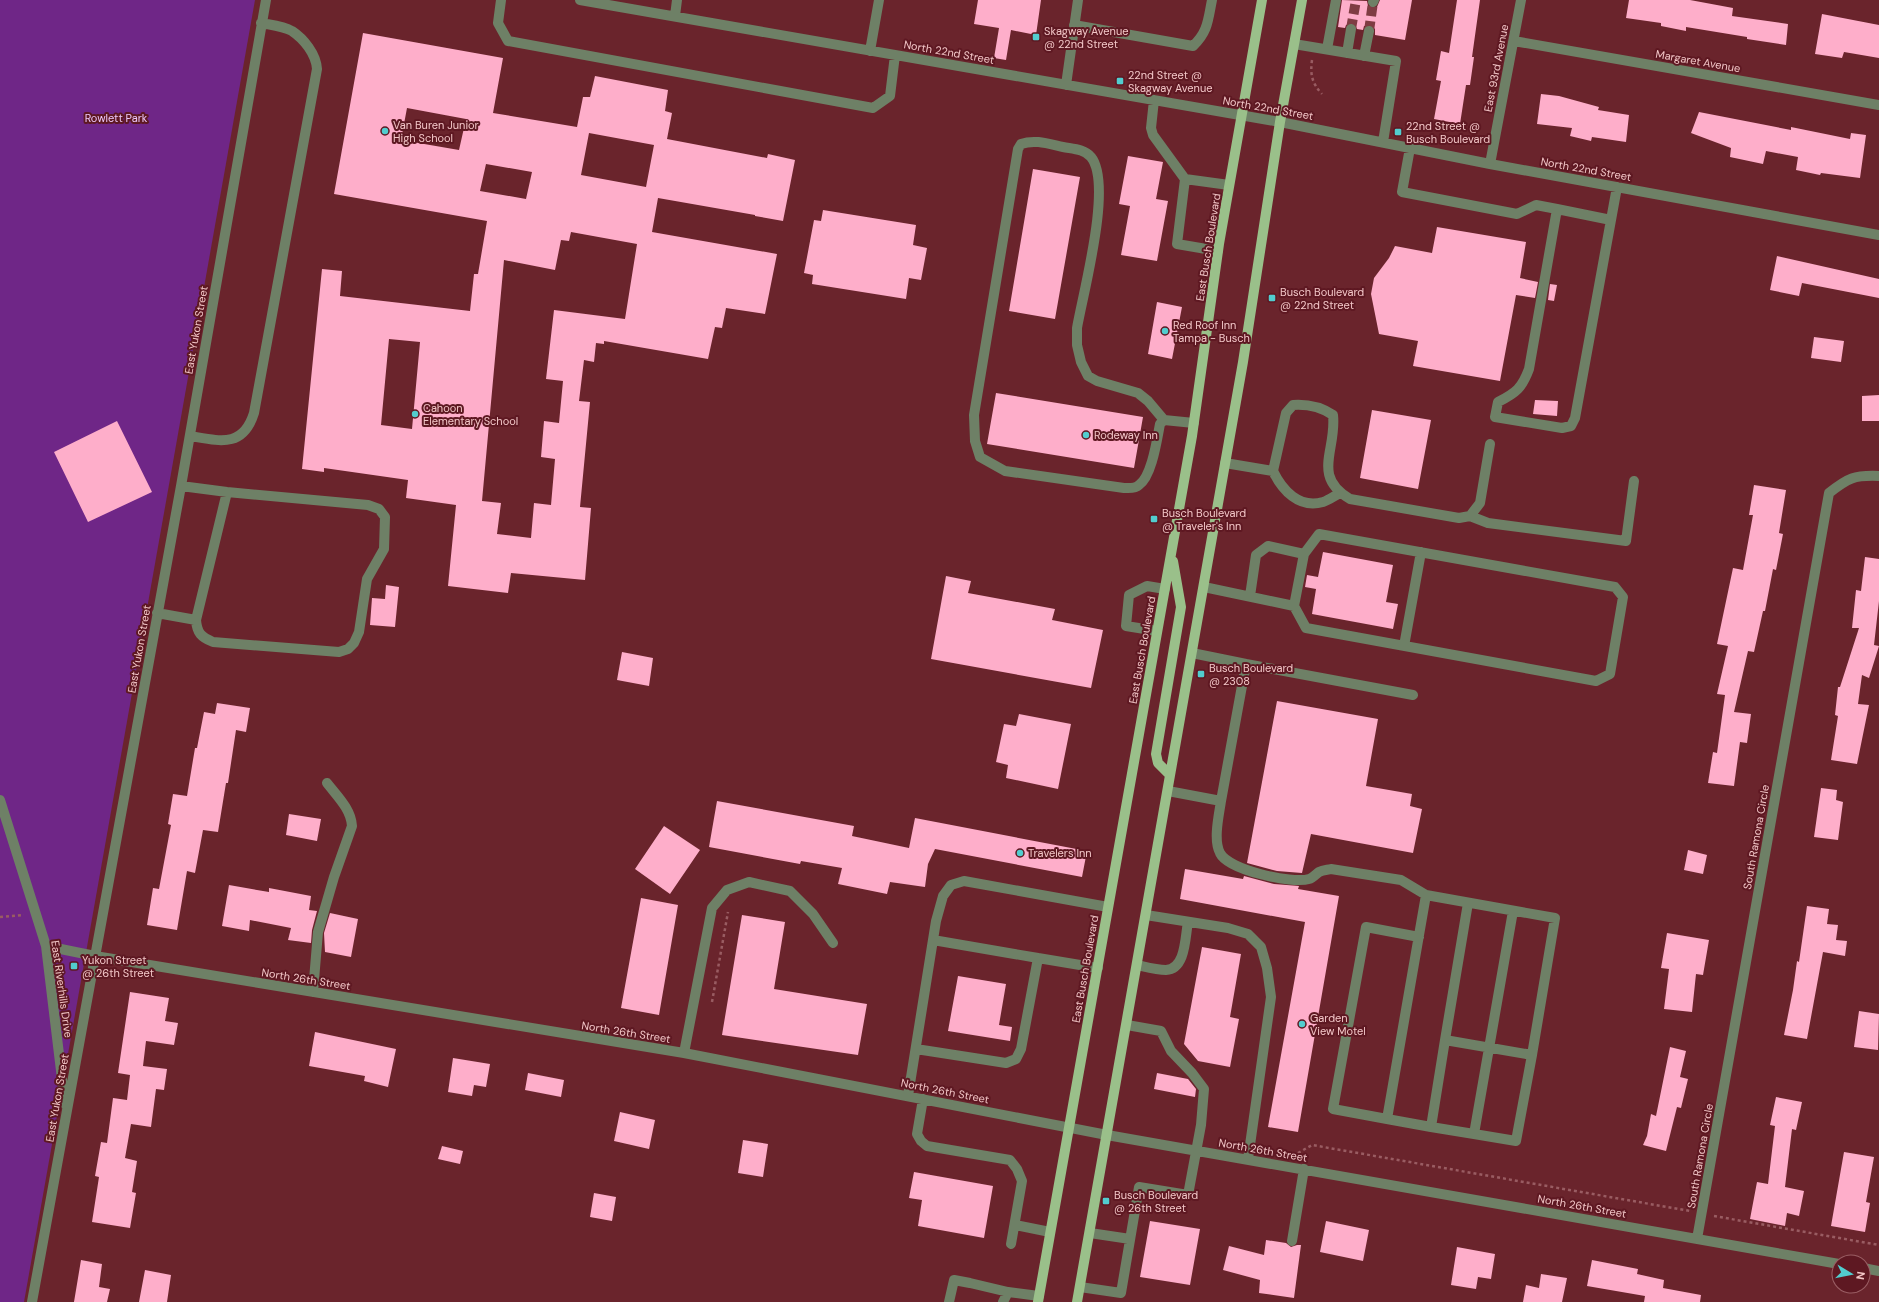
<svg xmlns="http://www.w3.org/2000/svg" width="1879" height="1302" font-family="'DM Sans',sans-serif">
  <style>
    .green { fill: #6f2687 }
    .building { fill: #feaeca; fill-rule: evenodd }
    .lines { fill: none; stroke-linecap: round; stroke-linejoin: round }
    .minor-tunnel { stroke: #7f3c43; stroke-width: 10; stroke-dasharray: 10 5; stroke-linecap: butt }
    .path { stroke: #995c62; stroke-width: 2.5; stroke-dasharray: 3 3; stroke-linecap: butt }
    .minor { stroke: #6e8066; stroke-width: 10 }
    .major { stroke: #9ac08a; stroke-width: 10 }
    .poi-dot { fill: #52cdcf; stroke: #5e1822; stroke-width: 1.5 }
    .labels { text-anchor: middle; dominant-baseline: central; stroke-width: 4; stroke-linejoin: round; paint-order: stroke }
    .poi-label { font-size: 11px; fill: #f3c7c8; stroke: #5e1822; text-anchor: start }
    .street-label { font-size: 11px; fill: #f3c7c8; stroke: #5e1822 }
    .park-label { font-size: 11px; fill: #ecc8fb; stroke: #5e1822 }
  </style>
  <rect width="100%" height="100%" fill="#6a242c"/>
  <!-- green -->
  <path class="green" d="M 0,0 L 255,0 L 24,1302 L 0,1302 Z"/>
  <!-- building -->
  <path class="building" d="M 978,0 L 1041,0 L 1036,35 L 1011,30 L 1006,60 L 994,58 L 999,28 L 974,24 Z
    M 1342,0 L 1367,1 L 1368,6 L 1373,8 L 1377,7 L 1380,0 L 1412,0 L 1405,40 L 1375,35 L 1375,29 L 1371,25 L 1364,26 L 1363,30 L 1357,29 L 1355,24 L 1352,23 L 1346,25 L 1345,28 L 1338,27 Z
    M 1457,0 L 1480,0 L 1472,57 L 1474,57 L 1470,85 L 1466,85 L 1460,124 L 1434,119 L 1441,81 L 1436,80 L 1441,51 L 1449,53 Z
    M 1629,0 L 1690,0 L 1733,8 L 1732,16 L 1788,24 L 1786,45 L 1747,39 L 1747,37 L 1686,27 L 1686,31 L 1661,26 L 1661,23 L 1626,18 Z
    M 1822,14 L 1879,25 L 1879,58 L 1844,52 L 1842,58 L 1815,54 Z
    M 363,33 L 503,58 L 493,113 L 577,127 L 583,97 L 590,97 L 595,76 L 668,90 L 665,111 L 672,113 L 667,139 L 767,158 L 768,154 L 795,160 L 783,221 L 755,216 L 755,215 L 658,198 L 652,232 L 777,254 L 765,314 L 726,308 L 722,328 L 715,327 L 708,359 L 604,341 L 604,344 L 596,343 L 594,362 L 584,360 L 579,401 L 590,402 L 580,507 L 591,508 L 585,580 L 511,573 L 508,593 L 448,586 L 456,505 L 406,498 L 408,480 L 324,468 L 324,472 L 302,469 L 322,269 L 342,271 L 340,296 L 470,311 L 474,274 L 478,274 L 487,221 L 334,194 ZM 407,108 L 466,119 L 459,150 L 401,140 ZM 589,133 L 654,145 L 646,187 L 581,175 ZM 486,164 L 532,172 L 526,199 L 480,191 ZM 571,232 L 637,244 L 625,319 L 554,310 L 546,379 L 563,381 L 559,423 L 544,421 L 541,457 L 555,459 L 551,505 L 534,503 L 531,538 L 497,534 L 501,503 L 482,501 L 504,260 L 555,270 L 561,240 L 569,241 ZM 389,339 L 420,342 L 412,429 L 381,425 Z
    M 1541,94 L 1559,96 L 1599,107 L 1598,110 L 1629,115 L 1626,142 L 1592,137 L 1591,141 L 1570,136 L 1572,128 L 1537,124 Z
    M 1699,112 L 1791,130 L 1791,127 L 1850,139 L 1851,133 L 1866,135 L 1860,178 L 1821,173 L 1820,175 L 1796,170 L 1798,157 L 1766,151 L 1763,164 L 1730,157 L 1731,148 L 1691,133 Z
    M 1128,156 L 1163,162 L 1156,199 L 1168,201 L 1157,261 L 1121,255 L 1130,206 L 1119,204 Z
    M 1033,169 L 1080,177 L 1055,319 L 1009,311 Z
    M 823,210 L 916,225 L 913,245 L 927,248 L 921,280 L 909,278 L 906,299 L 812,284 L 813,275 L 804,273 L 814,220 L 821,221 Z
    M 1437,227 L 1526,242 L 1520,278 L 1538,282 L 1535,298 L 1516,295 L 1500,381 L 1413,366 L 1418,341 L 1379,334 L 1371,294 L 1374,278 L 1389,258 L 1395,246 L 1432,253 Z
    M 1777,256 L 1879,279 L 1879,298 L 1802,283 L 1799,296 L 1770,290 Z
    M 1550,284 L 1557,285 L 1554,301 L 1548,300 Z
    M 1157,302 L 1182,307 L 1172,359 L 1148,354 Z
    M 1814,337 L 1844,341 L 1841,362 L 1811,358 Z
    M 996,393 L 1143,417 L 1134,468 L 987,444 Z
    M 1879,395 L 1879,421 L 1862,421 L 1862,396 Z
    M 1535,400 L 1558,401 L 1557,416 L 1533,414 Z
    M 1372,410 L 1431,420 L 1418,489 L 1360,478 Z
    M 117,421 L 152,492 L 88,522 L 54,452 Z
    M 1754,485 L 1786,490 L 1779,533 L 1783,534 L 1776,570 L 1773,569 L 1765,611 L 1763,611 L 1754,652 L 1748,651 L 1734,712 L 1751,714 L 1747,743 L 1740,742 L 1734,786 L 1708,783 L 1713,752 L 1717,753 L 1725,695 L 1717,694 L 1728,646 L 1717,644 L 1733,568 L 1743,570 L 1753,515 L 1749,515 Z
    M 1323,552 L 1393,565 L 1386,602 L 1398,604 L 1393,629 L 1312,614 L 1316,589 L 1305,587 L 1307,575 L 1318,577 Z
    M 1865,557 L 1879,559 L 1879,601 L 1874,645 L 1879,646 L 1869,678 L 1862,675 L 1858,704 L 1869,705 L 1857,764 L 1831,760 L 1838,716 L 1835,715 L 1838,687 L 1840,687 L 1859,628 L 1852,628 L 1856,590 L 1861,591 Z
    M 946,576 L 971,581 L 968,593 L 1055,609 L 1052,620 L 1103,630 L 1091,688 L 931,659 Z
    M 386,585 L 399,587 L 395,627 L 370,625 L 372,598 L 385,599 Z
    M 622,652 L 653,658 L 649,686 L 617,680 Z
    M 1277,701 L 1378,719 L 1366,786 L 1412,794 L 1410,806 L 1422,809 L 1413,853 L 1311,834 L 1302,873 L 1277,871 L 1247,863 Z
    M 217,703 L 250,708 L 246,732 L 236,730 L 228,783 L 226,783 L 218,832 L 203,830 L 195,873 L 187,871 L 177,930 L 147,925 L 153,888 L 159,889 L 171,825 L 168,824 L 173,794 L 187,796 L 195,748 L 197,748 L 204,712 L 215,714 Z
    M 1019,714 L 1071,724 L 1058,789 L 1006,778 L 1008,765 L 996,762 L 1004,724 L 1016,726 Z
    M 1821,788 L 1837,790 L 1836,800 L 1843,802 L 1838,840 L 1814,837 Z
    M 717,801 L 854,826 L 852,836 L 909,848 L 915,818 L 1087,851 L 1082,877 L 935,849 L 928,864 L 925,887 L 890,882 L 887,894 L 838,884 L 842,868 L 801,861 L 800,864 L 709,847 Z
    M 289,814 L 321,819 L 317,841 L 286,835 Z
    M 664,826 L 700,850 L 670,894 L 635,869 Z
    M 1688,850 L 1707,855 L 1703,874 L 1684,870 Z
    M 1185,869 L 1243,879 L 1244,876 L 1274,884 L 1299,886 L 1298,889 L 1339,896 L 1298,1132 L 1268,1127 L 1305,922 L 1180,899 Z
    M 229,885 L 269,892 L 269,888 L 311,896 L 309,910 L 317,911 L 312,930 L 311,943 L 288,940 L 291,928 L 250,920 L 249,931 L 222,926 Z
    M 641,898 L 678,905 L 659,1015 L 621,1008 Z
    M 1807,906 L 1829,909 L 1827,924 L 1838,925 L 1836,940 L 1847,941 L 1845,956 L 1823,952 L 1807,1039 L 1784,1035 L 1793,990 L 1797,961 L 1799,962 Z
    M 330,913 L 358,919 L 351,957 L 325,952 L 324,933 Z
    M 742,915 L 785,922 L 774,989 L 867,1004 L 858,1055 L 722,1035 Z
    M 1667,933 L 1709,940 L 1703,975 L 1696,974 L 1692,1012 L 1664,1009 L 1669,969 L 1661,968 Z
    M 1202,947 L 1241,954 L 1230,1017 L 1239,1019 L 1230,1067 L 1198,1061 L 1184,1044 Z
    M 958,976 L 1006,984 L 999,1025 L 1012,1027 L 1010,1041 L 948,1031 Z
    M 130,992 L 169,998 L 165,1021 L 178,1023 L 174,1045 L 146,1041 L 143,1066 L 167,1069 L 164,1090 L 156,1089 L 151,1127 L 131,1124 L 125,1158 L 137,1161 L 132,1192 L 136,1193 L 130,1228 L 92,1222 L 99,1177 L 95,1176 L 101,1142 L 107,1143 L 113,1098 L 127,1100 L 130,1075 L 118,1073 Z
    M 1859,1011 L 1879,1014 L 1878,1050 L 1854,1047 Z
    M 315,1032 L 396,1049 L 388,1087 L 364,1081 L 365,1076 L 309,1066 Z
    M 1670,1047 L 1686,1051 L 1680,1077 L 1688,1079 L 1681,1108 L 1677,1107 L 1666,1151 L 1643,1145 L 1647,1136 L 1651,1114 L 1656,1116 Z
    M 453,1058 L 490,1064 L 486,1087 L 474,1085 L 472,1096 L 448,1092 Z
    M 528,1073 L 564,1080 L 561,1097 L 525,1090 Z
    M 1157,1073 L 1188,1079 L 1196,1089 L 1195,1097 L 1154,1089 Z
    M 1776,1097 L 1802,1102 L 1796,1130 L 1792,1129 L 1785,1187 L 1804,1191 L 1799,1216 L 1787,1213 L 1785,1226 L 1750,1219 L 1757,1182 L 1768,1184 L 1775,1126 L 1770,1125 Z
    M 620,1112 L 655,1120 L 649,1149 L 614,1141 Z
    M 743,1140 L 768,1144 L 763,1177 L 738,1173 Z
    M 442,1146 L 463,1151 L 460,1164 L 438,1159 Z
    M 1844,1152 L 1874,1157 L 1866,1202 L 1870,1203 L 1865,1232 L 1831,1226 Z
    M 914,1172 L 993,1186 L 984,1238 L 918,1226 L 922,1200 L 909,1198 Z
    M 594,1193 L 616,1197 L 612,1221 L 590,1217 Z
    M 1150,1221 L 1200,1229 L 1190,1285 L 1140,1277 Z
    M 1326,1221 L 1369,1230 L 1363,1261 L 1320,1252 Z
    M 1266,1240 L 1286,1243 L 1291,1247 L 1297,1245 L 1301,1245 L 1294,1298 L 1259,1293 L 1260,1280 L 1223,1270 L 1229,1246 L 1264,1255 Z
    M 1457,1247 L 1495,1254 L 1491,1279 L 1478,1277 L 1476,1289 L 1451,1285 Z
    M 81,1260 L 102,1264 L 99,1287 L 110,1289 L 107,1302 L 74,1302 Z
    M 1592,1260 L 1638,1269 L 1637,1274 L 1664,1280 L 1663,1288 L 1701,1295 L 1700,1302 L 1644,1302 L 1645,1296 L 1587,1286 Z
    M 145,1270 L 171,1275 L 167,1302 L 139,1302 Z
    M 1541,1274 L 1567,1278 L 1562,1302 L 1523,1302 L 1526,1285 L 1539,1288 Z"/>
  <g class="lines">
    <!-- minor-tunnel -->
    <path class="minor-tunnel" d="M 1351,29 L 1356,0
      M 1369,31 L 1373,2"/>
    <!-- path -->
    <path class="path" d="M 1312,60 C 1310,75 1312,83 1322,94
      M 0,917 L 24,915
      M 712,1002 L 728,912
      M 1298,1153 L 1312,1145 L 1690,1211
      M 1714,1216 L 1879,1245"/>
    <!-- minor -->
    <path class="minor" d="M 501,0 L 498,23 L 508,41 L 873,108 L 890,96 L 895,55
      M 580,0 L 1280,122 L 1490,164 L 1879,235
      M 1373,2 L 1374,0
      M 675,16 L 677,0
      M 1074,25 L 1193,46 C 1208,32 1208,20 1212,0
      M 1514,41 L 1879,105
      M 1294,44 L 1396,61 L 1383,142
      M 1327,49 L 1336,0
      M 870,51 L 879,0
      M 1347,53 L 1351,29
      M 1364,56 L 1369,31
      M 1066,85 L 1078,0
      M 1154,100 L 1151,128 L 1153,135 L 1185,179
      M 1410,148 L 1402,192 L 1517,214 L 1536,205 L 1557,209 L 1529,369 C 1522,388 1516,393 1498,402 L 1495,417 L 1562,428 L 1571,426 L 1575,418 L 1617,187
      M 1490,164 L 1521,0
      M 1557,209 L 1611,220
      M 1218,251 L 1177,244 L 1185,179 L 1229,185
      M 1164,420 L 1148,401 L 1138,393 L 1097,381 L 1088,376 L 1081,362 L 1077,345 L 1077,328 C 1083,293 1113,184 1091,157 C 1084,149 1073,149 1063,147 C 1049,144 1035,139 1021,144 L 1018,149 L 974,415 L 975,441 L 980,457 L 1005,471 L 1124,488 C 1129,488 1135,489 1139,485 C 1152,476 1157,439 1160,424 L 1164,420 L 1194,423
      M 190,436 C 220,441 243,448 254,413 L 317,69 C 316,54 304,39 292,31 C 283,26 271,25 261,23
      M 1225,463 L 1273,471 L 1286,413 L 1293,405 C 1308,404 1321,407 1333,415 C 1337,450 1311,476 1350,499 L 1459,518 L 1470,516 L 1480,503 L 1490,444
      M 1273,471 C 1282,490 1299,509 1323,502 C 1329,500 1334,496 1340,493
      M 1470,516 L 1488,523 L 1626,541 L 1634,481
      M 1204,587 L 1294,606 L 1306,628 L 1596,681 L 1610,674 L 1623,597 L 1615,587 L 1319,534 L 1304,554 L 1294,606
      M 1250,596 L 1256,555 L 1268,546 L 1304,554
      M 157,613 L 196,620 C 197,633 201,637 213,642 L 339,652 L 348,649 L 354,643 L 359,632 L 367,579 L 384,549 L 385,517 L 379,509 L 368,505 L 227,492 L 181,486
      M 196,620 L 227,492
      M 1157,631 L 1126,626 L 1129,595 L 1147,586 L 1165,589
      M 1404,646 L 1421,552
      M 1192,653 L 1246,664
      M 1168,791 L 1221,801 C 1219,815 1213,840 1220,853 C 1228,870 1292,884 1309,879 C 1313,878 1316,874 1319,872 C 1323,870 1327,870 1331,869 L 1401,880 L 1426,895 L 1555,918 L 1532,1055 L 1445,1040 L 1468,903
      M 0,800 L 46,946 L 65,1104
      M 1221,801 L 1246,664 L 1413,695
      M 1146,915 L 1228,928 L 1248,934 L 1261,947 L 1267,968 L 1271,997 L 1248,1159
      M 1419,937 L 1366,927 L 1333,1109 L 1387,1119 L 1426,895
      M 46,946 L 95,956 L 684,1053 L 1107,1135 L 1839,1264
      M 1038,958 L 1098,968
      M 1137,965 C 1146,967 1157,970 1166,970 C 1186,969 1185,937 1188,922
      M 313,992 L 318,932 L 334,877 L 352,826 C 351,809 337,796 327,783
      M 916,1049 L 1006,1063 L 1016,1059 L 1021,1049 L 1038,958 L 933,940
      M 684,1053 L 712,908 L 727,890 L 749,882 L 790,891 L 813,914 L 833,943
      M 908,1096 L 936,921 L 943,896 L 951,885 L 964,881 L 1108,907
      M 923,1099 L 917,1134 L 921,1141 L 927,1146 L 1010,1160 L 1017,1169 L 1022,1181 L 1011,1244
      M 1387,1119 L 1431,1127 L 1445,1040
      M 1431,1127 L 1474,1134 L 1513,911
      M 1474,1134 L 1516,1141 L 1532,1055
      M 1015,1225 L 1050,1232
      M 1090,1233 L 1130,1239
      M 1697,1239 L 1829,493 C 1848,478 1854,475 1879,476
      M 1292,1241 L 1304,1169
      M 1863,1268 L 1879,1271
      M 1080,1287 L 1121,1293 L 1139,1187 L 1188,1195 L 1201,1125 L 1204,1089 L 1192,1073 L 1171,1051 L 1161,1031 L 1127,1025
      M 32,1302 L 181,486 L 266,0
      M 949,1302 L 954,1280 L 970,1283 L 1008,1292
      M 1003,1302 L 1008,1292 L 1039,1296"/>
    <!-- major -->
    <path class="major" d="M 1170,775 L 1158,763 L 1156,754 L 1181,607 L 1173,561
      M 1038,1302 L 1192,436 L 1219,244 L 1262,0
      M 1077,1302 L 1243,362 L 1280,122 L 1302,0"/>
  </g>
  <!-- markers -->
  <g class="poi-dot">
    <rect x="1032" y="33" width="8" height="8" rx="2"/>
    <rect x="1116" y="77" width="8" height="8" rx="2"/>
    <circle cx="385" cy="131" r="4"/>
    <rect x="1394" y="128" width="8" height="8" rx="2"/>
    <rect x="1268" y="294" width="8" height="8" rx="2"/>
    <circle cx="1165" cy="331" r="4"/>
    <circle cx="415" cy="414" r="4"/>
    <circle cx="1086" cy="435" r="4"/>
    <rect x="1150" y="515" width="8" height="8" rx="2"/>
    <rect x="1197" y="670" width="8" height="8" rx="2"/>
    <circle cx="1020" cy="853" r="4"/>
    <rect x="70" y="962" width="8" height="8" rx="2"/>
    <circle cx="1302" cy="1024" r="4"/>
    <rect x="1102" y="1197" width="8" height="8" rx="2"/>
  </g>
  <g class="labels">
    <!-- poi labels -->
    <g class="poi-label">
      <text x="1044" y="31">Skagway Avenue<tspan x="1044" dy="13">@ 22nd Street</tspan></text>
      <text x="1128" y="75">22nd Street @<tspan x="1128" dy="13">Skagway Avenue</tspan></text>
      <text x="393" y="125">Van Buren Junior<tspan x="393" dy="13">High School</tspan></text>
      <text x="1406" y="126">22nd Street @<tspan x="1406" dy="13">Busch Boulevard</tspan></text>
      <text x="1280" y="292">Busch Boulevard<tspan x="1280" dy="13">@ 22nd Street</tspan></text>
      <text x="1173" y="325">Red Roof Inn<tspan x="1173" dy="13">Tampa - Busch</tspan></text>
      <text x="423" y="408">Cahoon<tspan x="423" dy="13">Elementary School</tspan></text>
      <text x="1094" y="435">Rodeway Inn</text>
      <text x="1162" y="513">Busch Boulevard<tspan x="1162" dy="13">@ Traveler's Inn</tspan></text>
      <text x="1209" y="668">Busch Boulevard<tspan x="1209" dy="13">@ 2308</tspan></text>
      <text x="1028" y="853">Travelers Inn</text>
      <text x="82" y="960">Yukon Street<tspan x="82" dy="13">@ 26th Street</tspan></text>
      <text x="1310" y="1018">Garden<tspan x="1310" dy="13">View Motel</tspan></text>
      <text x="1114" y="1195">Busch Boulevard<tspan x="1114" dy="13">@ 26th Street</tspan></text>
    </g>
    <!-- street labels -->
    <g class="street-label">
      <text transform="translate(949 52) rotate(10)">North 22nd Street</text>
      <text transform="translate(1698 61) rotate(10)">Margaret Avenue</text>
      <text transform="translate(1496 68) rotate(-79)">East 93rd Avenue</text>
      <text transform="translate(1268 108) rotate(10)">North 22nd Street</text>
      <text transform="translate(1586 169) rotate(10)">North 22nd Street</text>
      <text transform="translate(1208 247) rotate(-81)">East Busch Boulevard</text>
      <text transform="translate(196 330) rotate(-80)">East Yukon Street</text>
      <text transform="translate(139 649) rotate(-80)">East Yukon Street</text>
      <text transform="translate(1142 650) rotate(-80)">East Busch Boulevard</text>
      <text transform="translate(1756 837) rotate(-80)">South Ramona Circle</text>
      <text transform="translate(1085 969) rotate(-80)">East Busch Boulevard</text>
      <text transform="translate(306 979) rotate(9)">North 26th Street</text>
      <text transform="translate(62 989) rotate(82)">East Riverhills Drive</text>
      <text transform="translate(626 1032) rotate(9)">North 26th Street</text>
      <text transform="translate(945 1091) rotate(11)">North 26th Street</text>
      <text transform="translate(57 1098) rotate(-80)">East Yukon Street</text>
      <text transform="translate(1263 1150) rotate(10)">North 26th Street</text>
      <text transform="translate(1700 1156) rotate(-80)">South Ramona Circle</text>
      <text transform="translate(1582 1206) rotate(10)">North 26th Street</text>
    </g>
    <!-- park labels -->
    <g class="park-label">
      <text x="116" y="118">Rowlett Park</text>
    </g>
  </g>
  <!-- north arrow -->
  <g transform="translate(1851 1274) rotate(100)"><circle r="19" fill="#5e1822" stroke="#9a5e64"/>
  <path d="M0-3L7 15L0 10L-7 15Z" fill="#52cdcf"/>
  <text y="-6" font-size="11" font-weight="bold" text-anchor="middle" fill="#f3c7c8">N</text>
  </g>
</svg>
